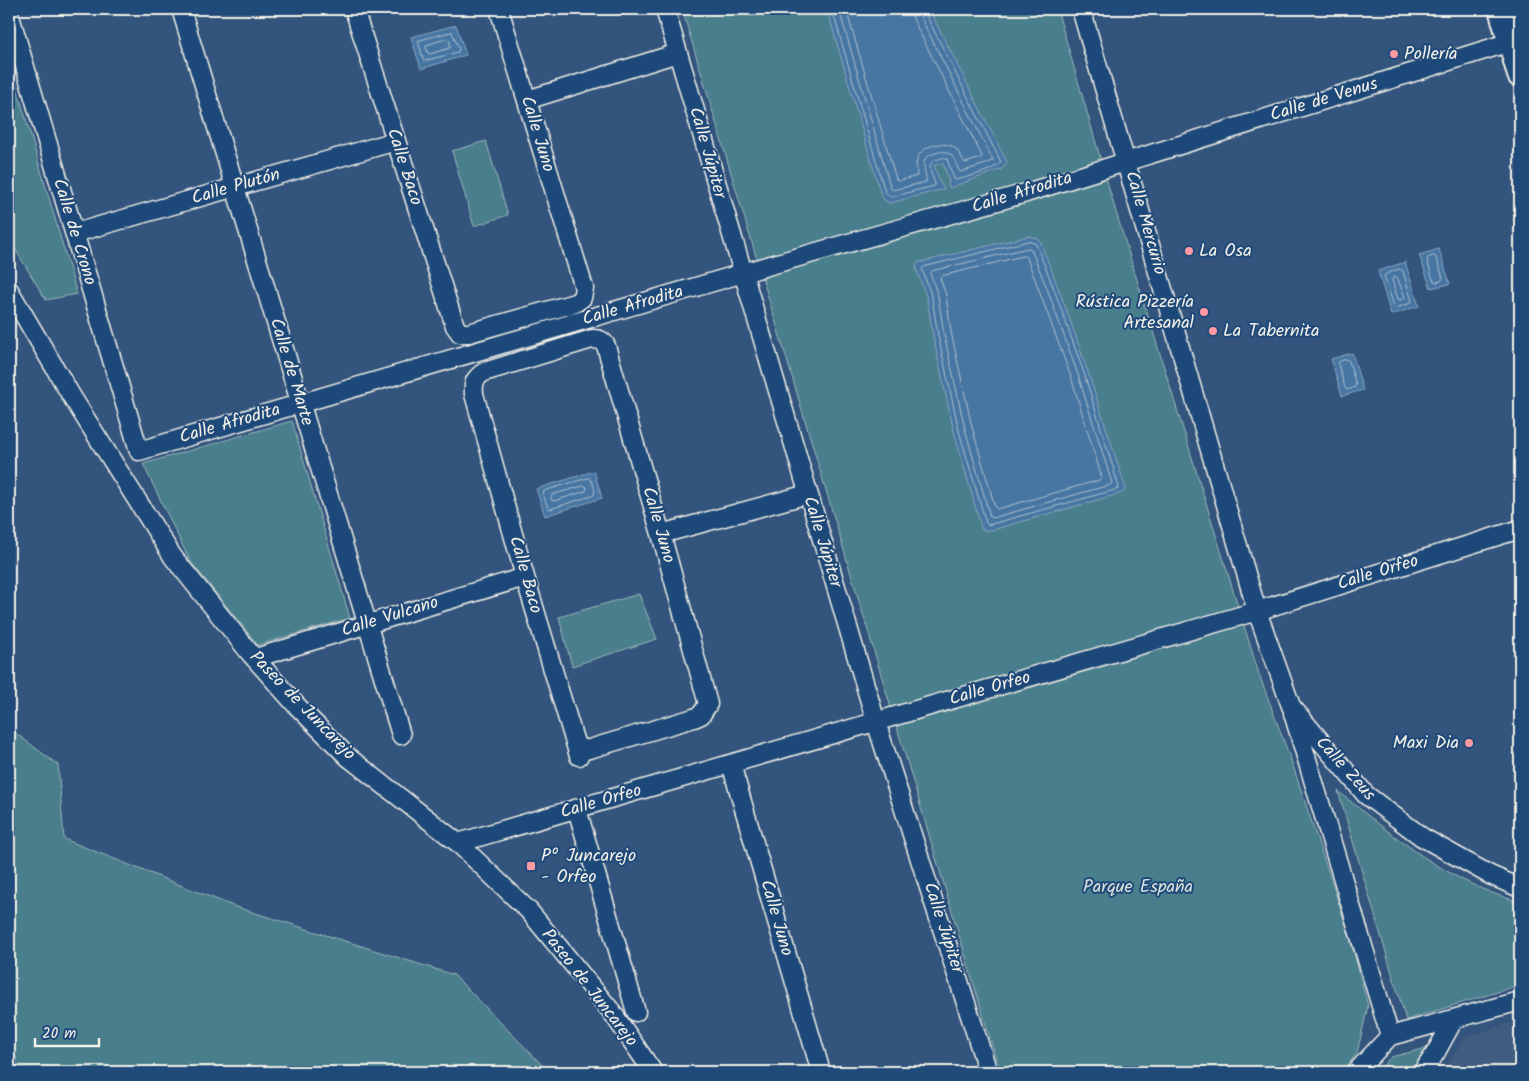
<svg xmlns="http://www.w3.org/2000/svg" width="1529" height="1081" font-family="Kalam,sans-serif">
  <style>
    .built { fill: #415c7f }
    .green { fill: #497e8c; stroke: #9eb8ba }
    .water { fill: #4776a3; stroke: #8ca7bf }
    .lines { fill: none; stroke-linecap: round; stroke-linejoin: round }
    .shore { stroke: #afc0cc; stroke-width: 1 }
    .street-casing { stroke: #f4f1e8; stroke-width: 21 }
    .secondary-casing { stroke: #f4f1e8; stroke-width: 28 }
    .street { stroke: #1f4a7a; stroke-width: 18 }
    .secondary { stroke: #1f4a7a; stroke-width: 24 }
    .poi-dot { fill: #ff9aa2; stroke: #1f4a7a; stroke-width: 2 }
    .labels { text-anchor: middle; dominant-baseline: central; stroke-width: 4; stroke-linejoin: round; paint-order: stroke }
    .poi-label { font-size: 18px; fill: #f4f1e8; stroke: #1f4a7a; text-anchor: start }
    .street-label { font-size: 18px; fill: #f4f1e8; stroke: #1f4a7a }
    .park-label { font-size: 18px; fill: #dae0da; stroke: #1f4a7a }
  </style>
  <rect width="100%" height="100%" fill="#33547d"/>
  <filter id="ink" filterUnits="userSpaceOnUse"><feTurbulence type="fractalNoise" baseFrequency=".02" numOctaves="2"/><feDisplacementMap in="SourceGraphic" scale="10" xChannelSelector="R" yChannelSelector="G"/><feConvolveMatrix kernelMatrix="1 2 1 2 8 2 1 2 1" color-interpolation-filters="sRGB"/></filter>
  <g filter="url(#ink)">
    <!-- built -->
    <path class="built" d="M 1520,1020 L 1520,1072 L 1443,1072 L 1465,1037 Z"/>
    <!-- green -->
    <path class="green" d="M 682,9 L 1057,9 L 1116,212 L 1259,674 L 1292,763 L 1349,934 L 1368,1006 L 1357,1053 L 1343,1072 L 1000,1072 Z
      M 9,61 L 77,294 L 46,300 L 9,239 Z
      M 486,141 L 508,215 L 474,226 L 452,151 Z
      M 292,421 L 350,618 L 258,645 L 190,561 L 143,464 Z
      M 639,594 L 657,639 L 572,666 L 559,617 Z
      M 9,728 L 58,765 L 64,839 L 233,906 L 454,975 L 549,1072 L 19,1072 L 9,1031 Z
      M 1338,791 C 1394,837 1449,883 1520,902 L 1520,985 L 1406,1020 Z
      M 1427,1048 L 1409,1072 L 1377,1072 L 1391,1057 Z"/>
    <!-- water -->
    <path class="water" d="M 827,9 L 929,9 L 1007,162 L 1002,169 L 949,188 L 948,183 L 949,182 L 943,163 L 934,165 L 941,185 L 942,185 L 944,189 L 890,203 L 885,201 L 881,195 Z
      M 456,25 L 466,55 L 421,69 L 411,37 Z
      M 1029,236 L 1036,238 L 1040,241 C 1073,322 1099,406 1126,489 L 1122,493 L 992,530 L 982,530 L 954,432 L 933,336 L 927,299 L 916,268 L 917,263 Z
      M 1439,249 L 1450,284 L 1431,288 L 1419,255 Z
      M 1405,262 L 1419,306 L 1391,315 L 1378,271 Z
      M 1352,353 L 1363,390 L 1342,396 L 1331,359 Z
      M 594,471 L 602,498 L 545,516 L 536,489 Z"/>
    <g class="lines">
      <!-- shore -->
      <path class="shore" d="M 832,9 L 885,192 L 891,197 L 934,186 L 935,184 C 932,174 924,162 939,159 C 944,157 942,157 947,159 L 954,179 L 956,180 C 967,177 994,171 1001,162 L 925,13 L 925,9
        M 839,9 L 891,189 L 893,190 L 926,182 C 927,169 916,158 936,153 C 941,151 946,151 951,155 C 956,159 956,167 960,172 L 986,164 L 993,160 L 920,16 L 919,9
        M 846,9 L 896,179 L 898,181 L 917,176 C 917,170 915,163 918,157 C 924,144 946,140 956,149 C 960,153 962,159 965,163 L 981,158 L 982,156 L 913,19 L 911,9
        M 452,32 L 459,49 L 458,52 L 424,61 L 418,41 Z
        M 447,39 L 450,41 L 450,48 L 430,54 L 428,53 L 426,47 L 427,45 Z
        M 1029,241 L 1036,244 L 1054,289 L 1084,373 L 1119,487 L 1118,489 L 988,525 L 986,523 L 959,431 L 938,335 L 932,298 L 922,269 L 924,267 Z
        M 1029,248 L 1031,249 L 1048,291 L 1078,375 L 1112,483 L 1110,485 L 992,518 L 990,516 L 965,429 L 944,334 L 938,296 L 930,273 L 932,271 Z
        M 1024,256 L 1027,258 L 1071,377 L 1102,478 L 1100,480 L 997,509 L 995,507 L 972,427 L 951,332 L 946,295 L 940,278 L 942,276 Z
        M 1434,256 L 1436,257 L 1443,278 L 1441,281 L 1436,282 L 1433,280 L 1427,260 L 1428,258 Z
        M 1400,269 L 1403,271 L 1412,301 L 1411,303 L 1396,308 L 1394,306 L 1384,276 L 1386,274 Z
        M 1397,277 L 1405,297 L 1401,300 L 1398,299 L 1392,280 L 1393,278 Z
        M 1347,359 L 1349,361 L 1356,385 L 1355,387 L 1347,390 L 1345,388 L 1338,364 L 1339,362 Z
        M 589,478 C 593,481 596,491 594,495 L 550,509 L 548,508 L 543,494 L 544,491 Z
        M 584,486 L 587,487 L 586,491 L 554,501 L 551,500 L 552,495 Z"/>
      <defs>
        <path id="street" d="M 181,9 L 401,735
          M 354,9 L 455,326 L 460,333 L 469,333 L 575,303 L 582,298 L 584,288 L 499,9
          M 665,9 L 876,722 L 988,1072
          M 1081,9 L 1257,611 L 1291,706 L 1366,795 L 1422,837 L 1490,875 L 1520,888
          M 9,13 L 139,451 L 767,266 L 1026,193 L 1520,39
          M 527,100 L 678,53
          M 75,233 L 396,141
          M 9,290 L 72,397 L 173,557 L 250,653 L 296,705 L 348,757 L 458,843 L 529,911 L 612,1012 L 653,1072
          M 592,339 C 599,339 603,340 606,346 L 661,534 L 708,704 L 701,715 L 694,718 L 596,747 L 586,750 L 582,748 L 579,756 L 525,577 L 474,394 C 473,383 474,379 484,372 Z
          M 661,534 L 808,494
          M 255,658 L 525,577
          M 1293,713 L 1390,1036
          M 731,764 L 821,1072
          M 577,809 L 636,1012
          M 458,843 L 1257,611 L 1520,529
          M 1356,1072 L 1390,1036 L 1520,1001
          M 1423,1072 L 1436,1052 L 1453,1021"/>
        <path id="secondary" d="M 1501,9 L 1520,75"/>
      </defs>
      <!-- street casing -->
      <use href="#street" class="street-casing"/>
      <!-- secondary casing -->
      <use href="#secondary" class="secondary-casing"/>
      <!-- street -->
      <use href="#street" class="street"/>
      <!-- secondary -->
      <use href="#secondary" class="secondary"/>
    </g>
  </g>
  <!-- markers -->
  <g class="poi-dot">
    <circle cx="1394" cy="54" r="5"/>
    <circle cx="1189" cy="251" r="5"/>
    <circle cx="1204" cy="312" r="5"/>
    <circle cx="1213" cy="331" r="5"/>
    <circle cx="1469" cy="743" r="5"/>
    <rect x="526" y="861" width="10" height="10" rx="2.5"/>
  </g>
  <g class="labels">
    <!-- poi labels -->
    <g class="poi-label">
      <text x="1404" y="54">Pollería</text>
      <text x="1199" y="251">La Osa</text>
      <text x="1194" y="302" text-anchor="end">Rústica Pizzería<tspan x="1194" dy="21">Artesanal</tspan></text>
      <text x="1223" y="331">La Tabernita</text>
      <text x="1459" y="743" text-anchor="end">Maxi Dia</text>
      <text x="541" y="856">Pº Juncarejo<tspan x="541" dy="21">- Orfeo</tspan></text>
    </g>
    <!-- street labels -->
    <g class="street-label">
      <text transform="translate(1324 100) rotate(-17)">Calle de Venus</text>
      <text transform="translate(537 134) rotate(73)">Calle Juno</text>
      <text transform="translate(707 153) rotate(74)">Calle Júpiter</text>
      <text transform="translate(404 167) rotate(72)">Calle Baco</text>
      <text transform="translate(236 187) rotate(-16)">Calle Plutón</text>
      <text transform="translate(1022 193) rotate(-17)">Calle Afrodita</text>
      <text transform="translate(1145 223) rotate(74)">Calle Mercurio</text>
      <text transform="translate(74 232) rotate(73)">Calle de Crono</text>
      <text transform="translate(633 306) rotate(-16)">Calle Afrodita</text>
      <text transform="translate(291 372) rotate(73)">Calle de Marte</text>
      <text transform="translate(230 424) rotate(-16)">Calle Afrodita</text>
      <text transform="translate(658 525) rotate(74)">Calle Juno</text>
      <text transform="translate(822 542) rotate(73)">Calle Júpiter</text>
      <text transform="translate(1378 573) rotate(-17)">Calle Orfeo</text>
      <text transform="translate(525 575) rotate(74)">Calle Baco</text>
      <text transform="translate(390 617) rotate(-17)">Calle Vulcano</text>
      <text transform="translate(990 689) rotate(-16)">Calle Orfeo</text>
      <text transform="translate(302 706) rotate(46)">Paseo de Juncarejo</text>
      <text transform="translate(1345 769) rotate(48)">Calle Zeus</text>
      <text transform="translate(601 802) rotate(-16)">Calle Orfeo</text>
      <text transform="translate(776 918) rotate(74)">Calle Juno</text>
      <text transform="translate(943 928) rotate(72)">Calle Júpiter</text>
      <text transform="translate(589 988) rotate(52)">Paseo de Juncarejo</text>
    </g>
    <!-- park labels -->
    <g class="park-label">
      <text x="1138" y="887">Parque España</text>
    </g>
  </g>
  <!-- margin -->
  <rect width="1529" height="1081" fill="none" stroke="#1f4a7a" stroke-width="30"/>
  <rect x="15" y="15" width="1499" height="1051" fill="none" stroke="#f4f1e8" stroke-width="2" filter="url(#ink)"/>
  <!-- scale -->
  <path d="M35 1038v8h64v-8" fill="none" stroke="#f4f1e8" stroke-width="2.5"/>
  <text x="42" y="1038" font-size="15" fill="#f4f1e8" stroke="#1f4a7a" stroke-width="4" paint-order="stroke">20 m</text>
</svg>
